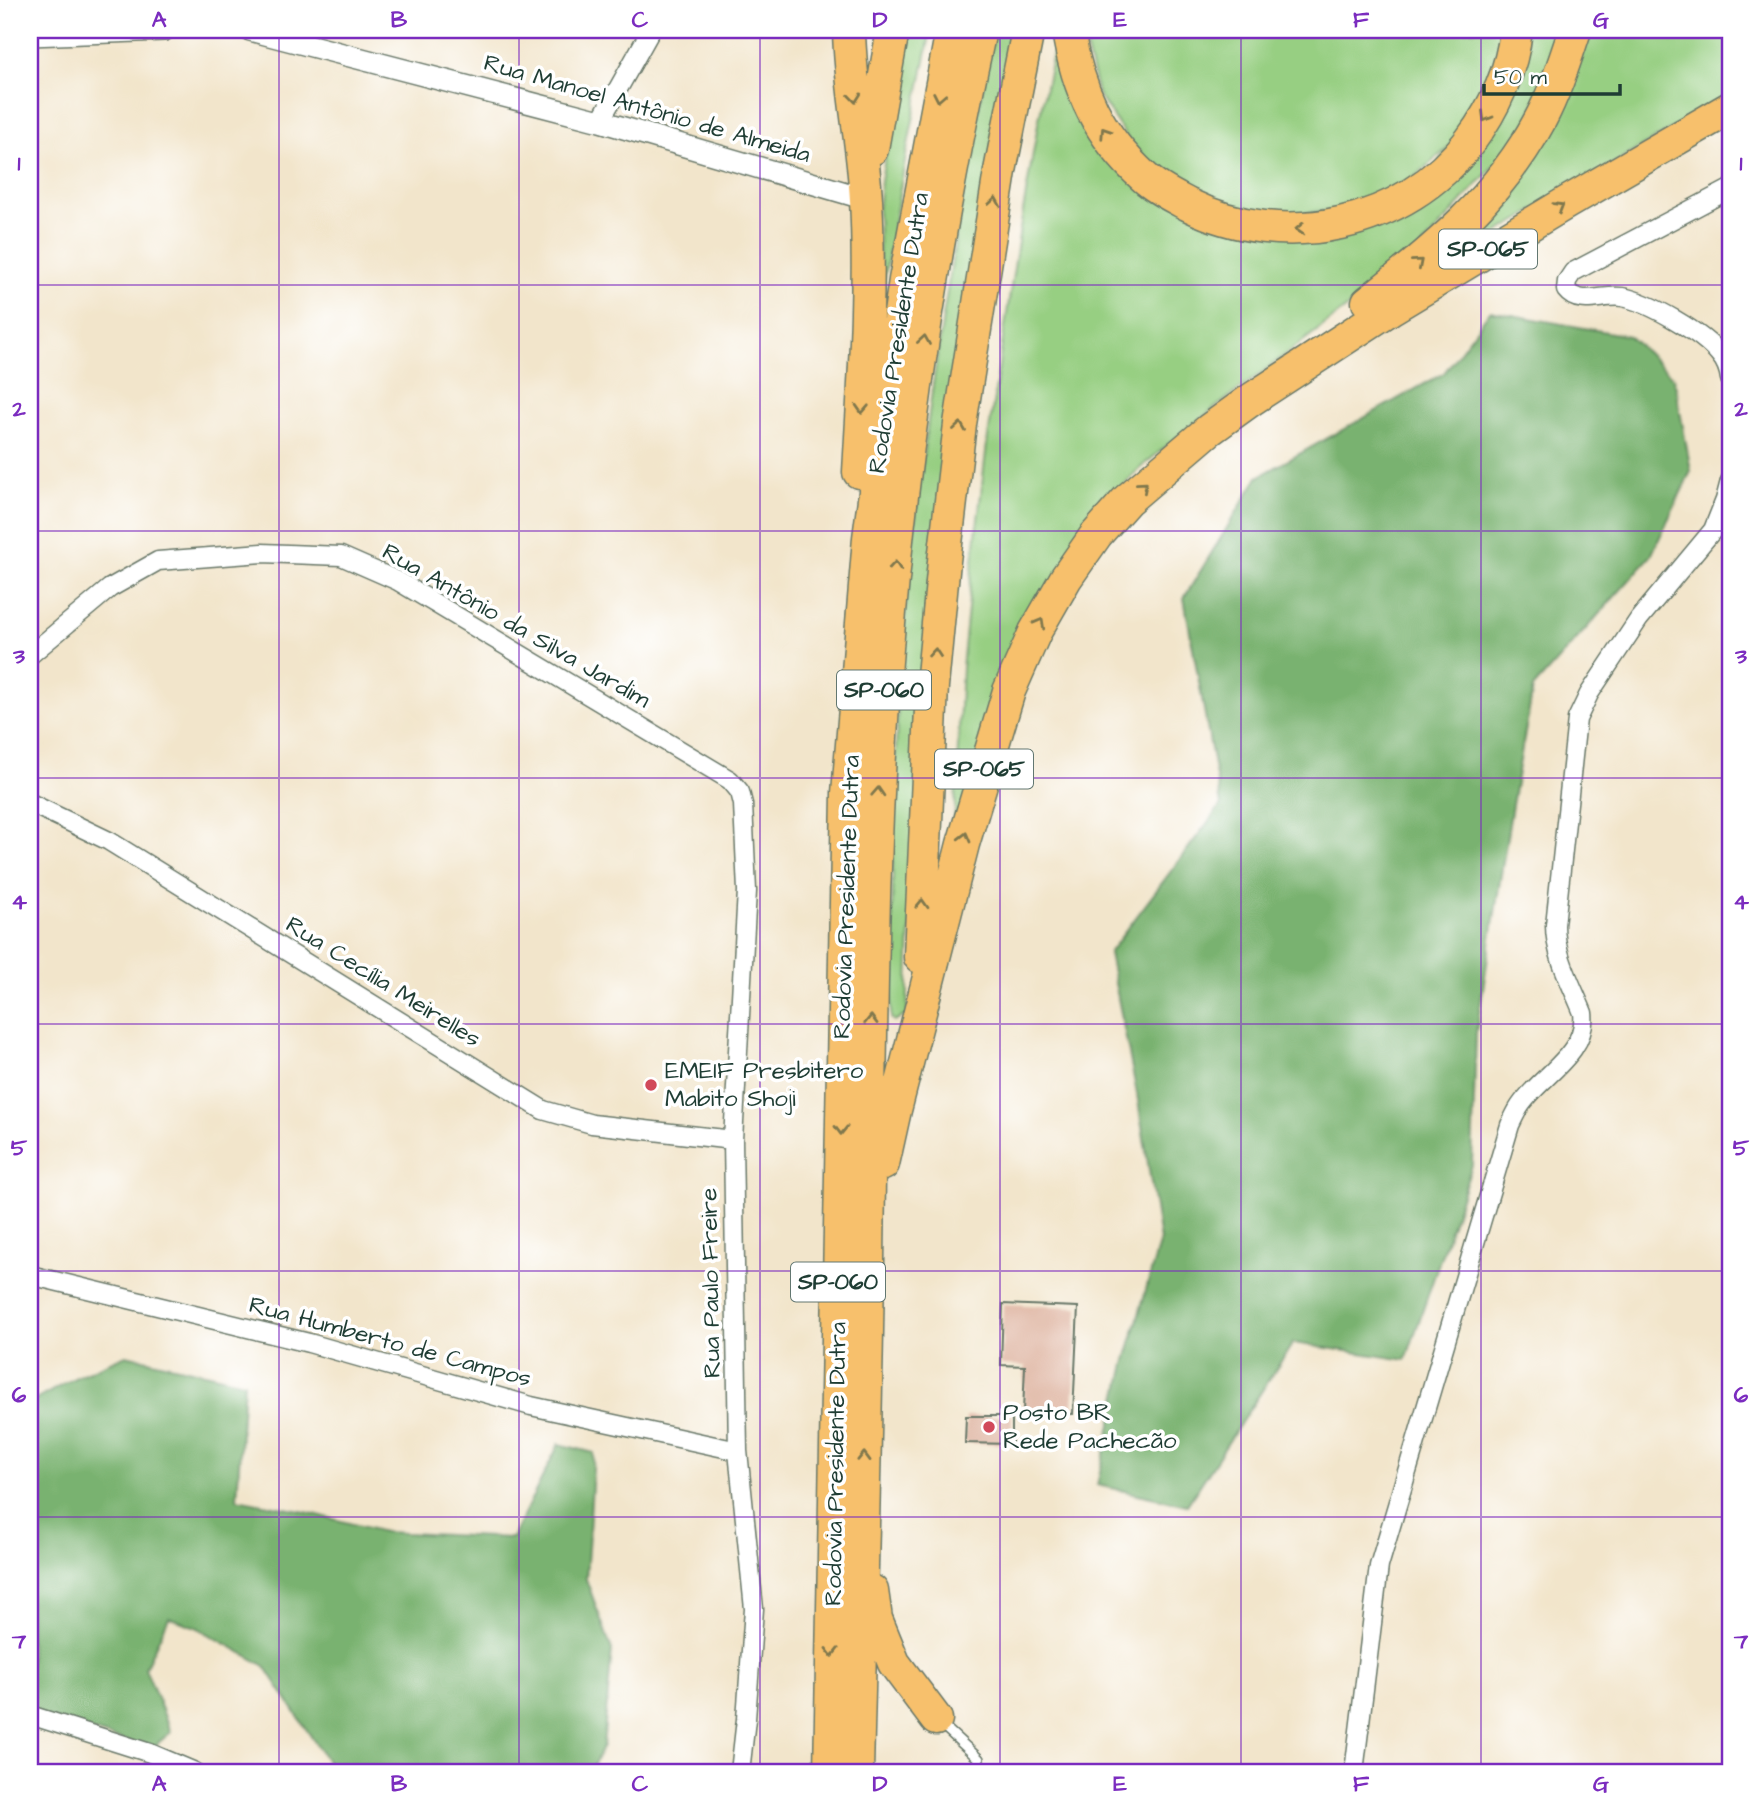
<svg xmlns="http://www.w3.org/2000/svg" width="1760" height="1802" font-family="'Architects Daughter',sans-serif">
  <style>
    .green { fill: #97cf82; stroke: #5b865b; stroke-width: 2 }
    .forest { fill: #79b270; stroke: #4c7852; stroke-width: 2 }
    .building { fill: #dcad98 }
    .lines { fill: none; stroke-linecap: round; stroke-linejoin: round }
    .service-casing { stroke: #697869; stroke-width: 12 }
    .minor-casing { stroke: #697869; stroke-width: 21 }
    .tertiary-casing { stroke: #697869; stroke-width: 24 }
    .motorway-casing { stroke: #697869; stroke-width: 35 }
    .service { stroke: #fff; stroke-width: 9 }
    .minor { stroke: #fff; stroke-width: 18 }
    .tertiary { stroke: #fff; stroke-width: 21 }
    .motorway { stroke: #f7c06c; stroke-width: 32 }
    .oneway { stroke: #80784d }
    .grid { fill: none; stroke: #7b2cbf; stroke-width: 2; stroke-opacity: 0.55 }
    .poi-dot { fill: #d1495b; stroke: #fff; stroke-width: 2.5 }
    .labels { text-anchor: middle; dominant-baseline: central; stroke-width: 7; stroke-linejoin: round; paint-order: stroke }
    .shield { fill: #fff; stroke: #627771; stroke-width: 2 }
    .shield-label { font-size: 23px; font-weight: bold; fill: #1f3d34 }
    .street-label { font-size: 24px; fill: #1f3d34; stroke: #fff }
    .poi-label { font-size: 24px; fill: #1f3d34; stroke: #fff; text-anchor: start }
    .neatline { fill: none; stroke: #7b2cbf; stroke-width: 2.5 }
    .grid-label { font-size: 23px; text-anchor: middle; font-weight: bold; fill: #7b2cbf }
  </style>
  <rect width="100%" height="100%" fill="#fff"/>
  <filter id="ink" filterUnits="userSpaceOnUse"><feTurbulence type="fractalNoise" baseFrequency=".0143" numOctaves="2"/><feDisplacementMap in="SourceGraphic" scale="14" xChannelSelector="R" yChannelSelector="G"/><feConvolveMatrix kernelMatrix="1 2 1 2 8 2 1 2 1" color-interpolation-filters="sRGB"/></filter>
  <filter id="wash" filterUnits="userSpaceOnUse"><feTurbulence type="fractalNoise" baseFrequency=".00686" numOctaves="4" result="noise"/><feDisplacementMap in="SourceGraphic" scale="28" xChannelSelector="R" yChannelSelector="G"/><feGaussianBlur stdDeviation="1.57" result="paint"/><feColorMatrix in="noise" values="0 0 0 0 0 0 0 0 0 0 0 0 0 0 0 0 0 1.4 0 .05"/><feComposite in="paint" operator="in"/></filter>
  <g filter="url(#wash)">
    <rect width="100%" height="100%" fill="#f2e5cb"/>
    <!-- green -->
    <path class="green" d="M 910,30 L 931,30 L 906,155 L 881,297 L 878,212 L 881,181 L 898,85 Z
      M 994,30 L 1017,30 L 911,900 L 907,1015 L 894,1021 L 891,1018 C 893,891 892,763 903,637 C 922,433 954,231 994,30 Z
      M 1058,30 L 1080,103 L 1208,221 L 1413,203 L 1524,30 L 1565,30 L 1522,134 L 1410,260 L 1183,432 L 1140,468 L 1104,505 L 953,846 L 962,668 L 972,569 L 987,444 L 1019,235 L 1038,124 Z
      M 1082,30 L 1501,30 L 1497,53 L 1485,88 L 1468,117 L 1457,131 L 1456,141 L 1406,184 L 1355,207 L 1297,217 L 1239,209 L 1176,184 L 1150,164 L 1129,141 L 1098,94 Z
      M 1589,30 L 1730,30 L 1730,94 L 1451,260 L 1446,252 Z"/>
    <!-- forest -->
    <path class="forest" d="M 1490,311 L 1629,336 L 1674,378 L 1691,471 L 1651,556 L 1533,688 L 1512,805 L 1476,1033 L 1472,1165 L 1406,1360 L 1293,1343 L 1187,1505 L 1097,1485 L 1125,1364 L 1160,1240 L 1137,1094 L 1109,953 L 1221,805 L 1184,598 L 1258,477 L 1444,373 Z
      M 126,1355 L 244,1382 L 237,1499 L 306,1512 L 384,1532 L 512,1538 L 559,1444 L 594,1453 L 586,1579 L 612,1650 L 603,1746 L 590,1772 L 329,1772 L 329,1764 L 265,1666 L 196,1627 L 169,1617 L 145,1668 L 171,1732 L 151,1749 L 30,1712 L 30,1403 L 80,1375 Z"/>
    <g id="blocks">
      <!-- building -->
      <path class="building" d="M 1003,1304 L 1078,1307 L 1073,1414 L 1023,1412 L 1025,1366 L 1001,1365 Z
        M 966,1416 L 1012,1416 L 1012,1444 L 965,1443 Z"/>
    </g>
  </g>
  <g filter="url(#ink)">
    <use href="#blocks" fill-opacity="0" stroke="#697869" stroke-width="2"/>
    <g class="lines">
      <defs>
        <path id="service" d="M 940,1723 L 979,1759"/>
        <path id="minor" d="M 600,121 L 651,30
          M 1730,189 L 1573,272 L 1567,281 L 1566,290 C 1579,307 1604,294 1622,297 C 1649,302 1703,333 1720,355 C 1725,361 1729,371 1730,379
          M 30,655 L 110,588 L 158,561 L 262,553 L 341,556 L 398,581 L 730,780 L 740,792 L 743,804 L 747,891 L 733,1140 L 738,1451 L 754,1609 L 746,1719 L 740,1772
          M 30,803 L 109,841 L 543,1110 L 592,1124 L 733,1140
          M 30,1275 L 309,1343 L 531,1406 L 738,1451
          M 30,1715 L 150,1753 L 195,1772
          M 1354,1772 L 1379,1566 L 1510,1125 C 1513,1119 1516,1112 1520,1106 C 1540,1076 1588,1053 1583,1013 C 1572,985 1555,956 1555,925 L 1577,719 L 1589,694 L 1639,619 L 1713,530 L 1725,500 L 1730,481"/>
        <path id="tertiary" d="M 250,30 L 600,121 L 866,199
          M 30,35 L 164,30"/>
        <path id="motorway" d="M 849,30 C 850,87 863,143 866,200 C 871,289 864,383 859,472
          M 1068,30 C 1077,89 1099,136 1144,177 C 1157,189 1174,197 1189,205 C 1284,252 1405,227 1470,141 C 1494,109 1512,70 1516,30
          M 872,149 L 893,30
          M 1368,302 C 1436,249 1499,197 1540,120 C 1555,92 1565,60 1575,30
          M 920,957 L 932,686 L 944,561 L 960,424 L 1000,171 L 1028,30
          M 883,1164 L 895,1110 L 963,844 L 1009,691 L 1035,632 L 1066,578 L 1096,535 L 1127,500 L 1209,430 L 1252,399 L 1390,309 L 1566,203 L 1730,108
          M 872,1591 L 876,1619 L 894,1663 L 936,1719
          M 830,1772 L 848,793 L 869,538 L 886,407 L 905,280 L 952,30
          M 857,1772 C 861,1602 866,1432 868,1262 C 871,1028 871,793 895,559 C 913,382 942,204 980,30"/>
      </defs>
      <!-- service casing -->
      <use href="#service" class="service-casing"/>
      <!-- minor casing -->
      <use href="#minor" class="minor-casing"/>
      <!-- tertiary casing -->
      <use href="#tertiary" class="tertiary-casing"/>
      <!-- motorway casing -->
      <use href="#motorway" class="motorway-casing"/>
      <!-- service -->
      <use href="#service" class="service"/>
      <!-- minor -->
      <use href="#minor" class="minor"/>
      <!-- tertiary -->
      <use href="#tertiary" class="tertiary"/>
      <!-- motorway -->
      <use href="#motorway" class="motorway"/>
    </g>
    <!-- one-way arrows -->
    <defs><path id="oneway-chevron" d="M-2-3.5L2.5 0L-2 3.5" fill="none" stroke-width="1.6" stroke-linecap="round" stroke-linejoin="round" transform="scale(1.75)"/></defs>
    <g class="oneway">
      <use href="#oneway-chevron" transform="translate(939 97) rotate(101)"/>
      <use href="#oneway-chevron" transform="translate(855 98) rotate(84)"/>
      <use href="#oneway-chevron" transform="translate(1486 117) rotate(120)"/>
      <use href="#oneway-chevron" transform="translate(1105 132) rotate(-123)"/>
      <use href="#oneway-chevron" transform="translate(995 202) rotate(-81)"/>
      <use href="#oneway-chevron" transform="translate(1559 207) rotate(-31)"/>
      <use href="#oneway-chevron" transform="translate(1300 229) rotate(177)"/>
      <use href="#oneway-chevron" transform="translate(1418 263) rotate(-41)"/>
      <use href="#oneway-chevron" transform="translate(924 340) rotate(-81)"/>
      <use href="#oneway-chevron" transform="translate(862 409) rotate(93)"/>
      <use href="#oneway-chevron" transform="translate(960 427) rotate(-82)"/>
      <use href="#oneway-chevron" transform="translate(1143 486) rotate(-41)"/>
      <use href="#oneway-chevron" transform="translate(895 566) rotate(-85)"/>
      <use href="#oneway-chevron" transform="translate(1040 623) rotate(-61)"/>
      <use href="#oneway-chevron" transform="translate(935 653) rotate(-85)"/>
      <use href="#oneway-chevron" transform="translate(878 792) rotate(-87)"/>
      <use href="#oneway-chevron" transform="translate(965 837) rotate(-75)"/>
      <use href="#oneway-chevron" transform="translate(922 904) rotate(-88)"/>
      <use href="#oneway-chevron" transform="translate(871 1020) rotate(-89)"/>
      <use href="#oneway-chevron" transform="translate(841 1130) rotate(91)"/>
      <use href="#oneway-chevron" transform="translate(864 1457) rotate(-89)"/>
      <use href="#oneway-chevron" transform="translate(832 1652) rotate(91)"/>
    </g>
  </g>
  <!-- grid -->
  <path class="grid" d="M 279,30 L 279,1772M 519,30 L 519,1772M 760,30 L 760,1772M 1000,30 L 1000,1772M 1241,30 L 1241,1772M 1481,30 L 1481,1772M 30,285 L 1730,285M 30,531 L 1730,531M 30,778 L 1730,778M 30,1024 L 1730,1024M 30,1271 L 1730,1271M 30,1517 L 1730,1517"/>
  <!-- markers -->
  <g class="poi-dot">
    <circle cx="651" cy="1085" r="7"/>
    <circle cx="989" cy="1427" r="7"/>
  </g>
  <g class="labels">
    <!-- shield labels -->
    <g class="shield">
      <rect x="1439" y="229.5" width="98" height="39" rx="5"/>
      <rect x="837" y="670.5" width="94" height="39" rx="5"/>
      <rect x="935" y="749.5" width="98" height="39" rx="5"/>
      <rect x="791" y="1262.5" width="94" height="39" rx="5"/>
    </g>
    <g class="shield-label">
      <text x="1488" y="249">SP-065</text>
      <text x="884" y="690">SP-060</text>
      <text x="984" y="769">SP-065</text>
      <text x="838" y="1282">SP-060</text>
    </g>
    <!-- street labels -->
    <g class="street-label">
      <text transform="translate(647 109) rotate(16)">Rua Manoel Antônio de Almeida</text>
      <text transform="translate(899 333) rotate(-81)">Rodovia Presidente Dutra</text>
      <text transform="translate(516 626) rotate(30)">Rua Antônio da Silva Jardim</text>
      <text transform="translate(847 897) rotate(-88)">Rodovia Presidente Dutra</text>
      <text transform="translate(383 982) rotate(32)">Rua Cecília Meirelles</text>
      <text transform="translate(711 1283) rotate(-91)">Rua Paulo Freire</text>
      <text transform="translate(390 1342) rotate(15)">Rua Humberto de Campos</text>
      <text transform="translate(836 1464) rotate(-89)">Rodovia Presidente Dutra</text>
    </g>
    <!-- poi labels -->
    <g class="poi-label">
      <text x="665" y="1071">EMEIF Presbitero<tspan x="665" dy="28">Mabito Shoji</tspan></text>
      <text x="1003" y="1413">Posto BR<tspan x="1003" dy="28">Rede Pachecão</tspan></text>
    </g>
  </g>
  <!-- margin -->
  <rect width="1760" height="1802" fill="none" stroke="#fff" stroke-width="77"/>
  <!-- scale -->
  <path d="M1484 84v10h136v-10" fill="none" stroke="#1f3d34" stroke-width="3.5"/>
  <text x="1494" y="84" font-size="21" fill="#1f3d34" stroke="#ffffff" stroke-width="5" paint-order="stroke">50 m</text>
  <rect x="38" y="38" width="1684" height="1726" class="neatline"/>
  <g class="grid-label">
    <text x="159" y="27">A</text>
    <text x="399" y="27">B</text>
    <text x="640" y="27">C</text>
    <text x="880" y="27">D</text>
    <text x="1120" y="27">E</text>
    <text x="1361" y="27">F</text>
    <text x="1601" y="27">G</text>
    <text x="19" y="170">1</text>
    <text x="1741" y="170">1</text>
    <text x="19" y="416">2</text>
    <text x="1741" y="416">2</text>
    <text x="19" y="663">3</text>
    <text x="1741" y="663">3</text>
    <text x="19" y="909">4</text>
    <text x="1741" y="909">4</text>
    <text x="19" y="1155">5</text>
    <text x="1741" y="1155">5</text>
    <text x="19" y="1402">6</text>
    <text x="1741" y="1402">6</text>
    <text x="19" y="1648">7</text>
    <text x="1741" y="1648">7</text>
    <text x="159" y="1791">A</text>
    <text x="399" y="1791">B</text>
    <text x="640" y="1791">C</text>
    <text x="880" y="1791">D</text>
    <text x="1120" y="1791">E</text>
    <text x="1361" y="1791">F</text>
    <text x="1601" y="1791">G</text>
  </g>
</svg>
